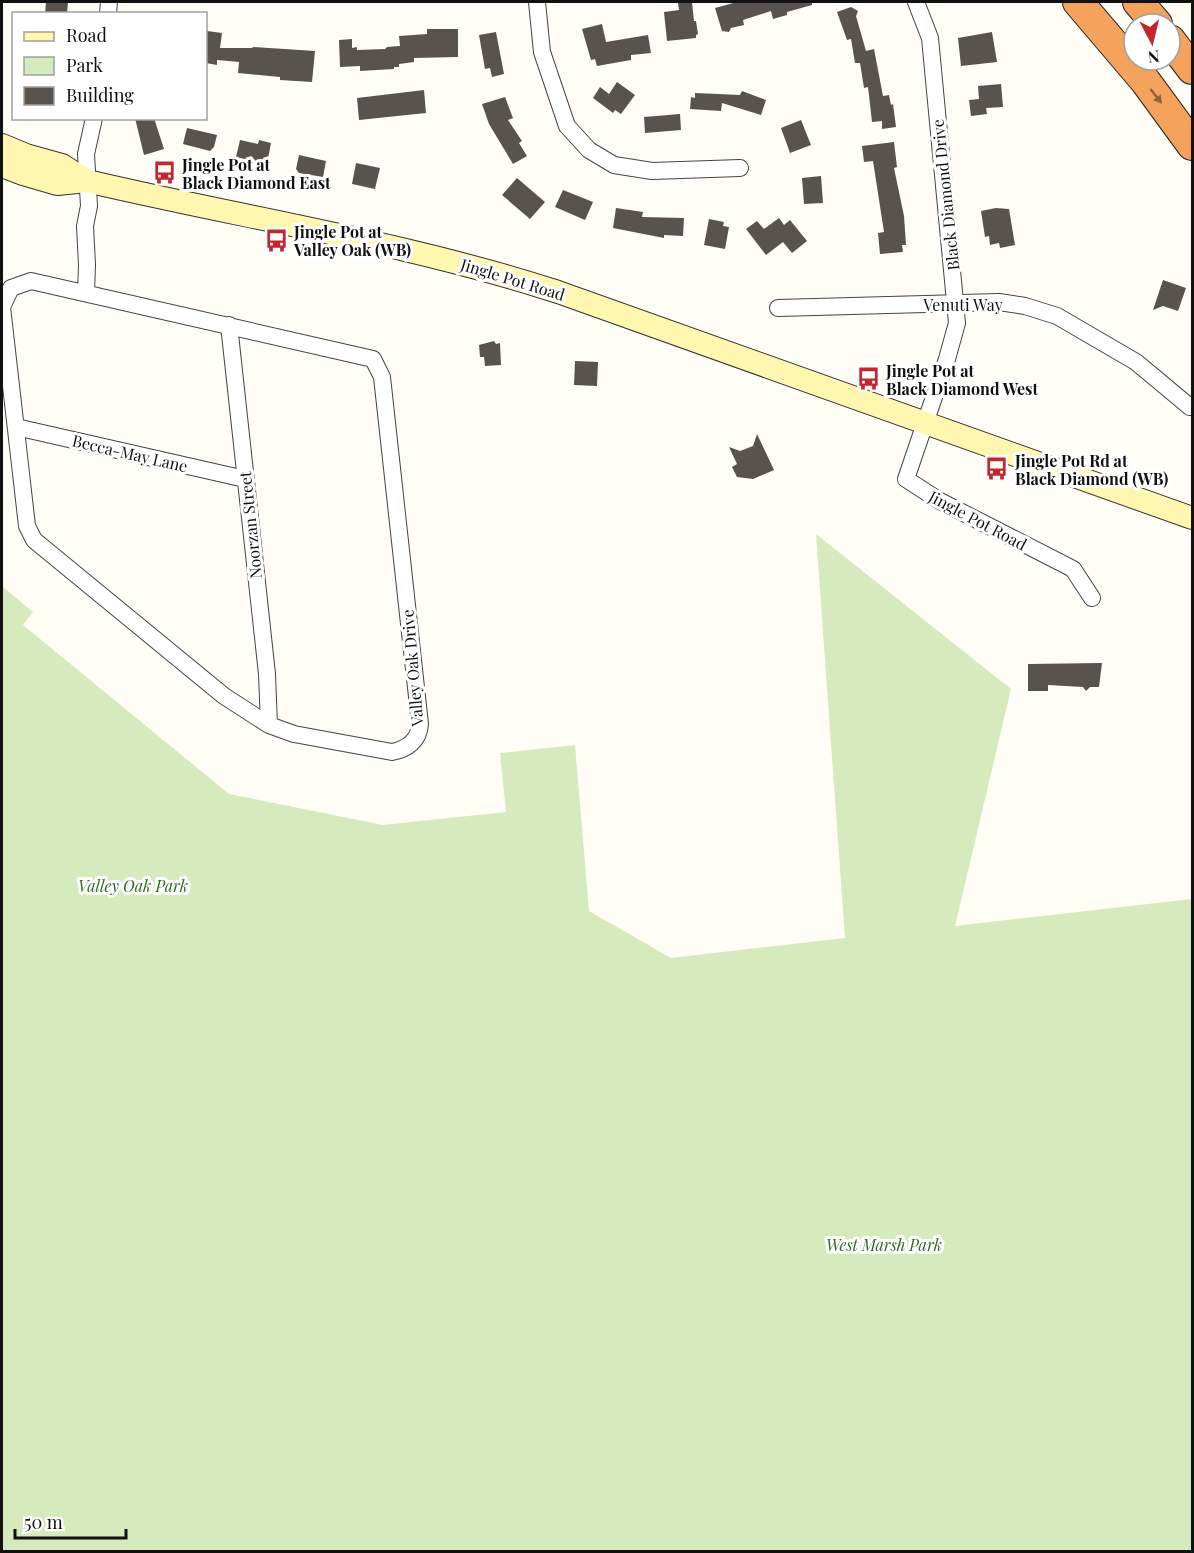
<svg xmlns="http://www.w3.org/2000/svg" width="1194" height="1553" font-family="'Playfair Display',serif">
  <style>
    .green { fill: #d5ebbd }
    .building { fill: #5a524d }
    .lines { fill: none; stroke-linecap: round; stroke-linejoin: round }
    .street-casing { stroke: #444; stroke-width: 18 }
    .secondary-casing { stroke: #333; stroke-width: 24 }
    .highway-casing { stroke: #222; stroke-width: 32 }
    .street { stroke: #fff; stroke-width: 16 }
    .secondary { stroke: #fff6b0; stroke-width: 22 }
    .highway { stroke: #f5a25d; stroke-width: 30 }
    .oneway { fill: #8e613b }
    .labels { text-anchor: middle; dominant-baseline: central; stroke-width: 6; stroke-linejoin: round; paint-order: stroke }
    .poi-label { font-size: 16px; font-weight: bold; fill: #111; stroke: #fff; text-anchor: start }
    .street-label { font-size: 16px; fill: #111; stroke: #fff }
    .park-label { font-size: 16px; font-style: italic; fill: #2f6b1f; stroke: #fff }
  </style>
  <rect width="100%" height="100%" fill="#fffdf5"/>
  <!-- green -->
  <path class="green" d="M 816,534 L 1011,689 L 955,926 L 1192,899 L 1192,1551 L 2,1551 L 2,586 L 33,612 L 23,625 L 229,794 L 383,825 L 506,812 L 500,753 L 575,745 L 589,911 L 671,958 L 845,938 Z"/>
  <!-- building -->
  <path class="building" d="M 46,2 L 68,2 L 67,14 L 45,14 Z
    M 692,2 L 694,21 L 696,21 L 698,34 L 696,35 L 696,38 L 667,41 L 664,12 L 679,10 L 678,3 Z
    M 737,2 L 812,2 L 812,5 L 787,12 L 787,15 L 773,19 L 771,11 L 743,20 L 744,25 L 731,28 L 729,32 L 722,31 L 715,8 Z
    M 851,7 L 858,11 L 856,16 L 866,51 L 874,49 L 883,96 L 889,95 L 891,105 L 893,104 L 896,127 L 882,129 L 882,121 L 872,122 L 868,87 L 864,88 L 860,63 L 855,63 L 851,39 L 847,40 L 837,12 Z
    M 602,24 L 606,42 L 648,35 L 651,53 L 631,55 L 631,60 L 597,66 L 595,59 L 591,60 L 582,29 Z
    M 427,29 L 458,29 L 458,57 L 414,58 L 414,62 L 399,64 L 399,67 L 394,67 L 394,69 L 360,71 L 360,66 L 340,67 L 339,40 L 352,39 L 352,48 L 357,47 L 357,50 L 385,49 L 387,47 L 400,46 L 399,36 L 427,34 Z
    M 207,31 L 222,33 L 220,48 L 252,48 L 253,47 L 315,51 L 312,82 L 280,80 L 280,77 L 238,73 L 239,62 L 217,60 L 217,65 L 206,63 Z
    M 496,32 L 504,74 L 492,77 L 490,68 L 485,69 L 479,35 Z
    M 992,32 L 997,62 L 961,66 L 958,38 Z
    M 617,82 L 635,95 L 621,114 L 615,110 L 613,113 L 593,98 L 600,87 L 609,94 Z
    M 1001,84 L 1003,107 L 986,108 L 987,114 L 971,116 L 969,100 L 979,99 L 978,86 Z
    M 424,90 L 426,113 L 359,120 L 357,98 Z
    M 742,91 L 766,100 L 761,115 L 722,103 L 721,111 L 690,109 L 691,97 L 695,98 L 695,93 L 740,95 Z
    M 505,97 L 513,118 L 508,120 L 522,141 L 519,143 L 527,156 L 513,164 L 489,124 L 482,104 Z
    M 680,114 L 681,130 L 645,133 L 644,117 Z
    M 135,118 L 154,118 L 164,149 L 144,155 Z
    M 801,120 L 811,145 L 790,153 L 781,128 Z
    M 187,128 L 217,135 L 214,147 L 210,151 L 183,144 Z
    M 240,140 L 258,144 L 259,140 L 271,143 L 267,164 L 236,157 Z
    M 894,142 L 897,167 L 894,168 L 904,216 L 906,245 L 902,245 L 903,252 L 880,254 L 878,233 L 884,232 L 873,161 L 864,162 L 862,146 Z
    M 299,155 L 326,161 L 323,177 L 299,173 L 296,169 Z
    M 356,163 L 380,168 L 375,189 L 352,184 Z
    M 821,176 L 823,203 L 804,204 L 802,178 Z
    M 517,178 L 545,202 L 530,219 L 502,195 Z
    M 563,190 L 593,202 L 585,220 L 555,207 Z
    M 616,208 L 643,212 L 642,217 L 684,218 L 683,236 L 664,235 L 664,238 L 613,228 Z
    M 996,208 L 1009,209 L 1015,245 L 1000,248 L 999,243 L 990,245 L 989,236 L 985,237 L 981,211 Z
    M 779,218 L 784,225 L 790,220 L 807,241 L 792,253 L 783,242 L 766,255 L 746,229 L 757,221 L 764,229 Z
    M 709,219 L 724,222 L 723,226 L 729,227 L 725,249 L 704,245 Z
    M 1163,280 L 1186,288 L 1178,311 L 1163,306 L 1153,310 Z
    M 494,341 L 496,344 L 500,343 L 501,365 L 485,366 L 484,357 L 480,357 L 479,345 Z
    M 575,361 L 598,362 L 597,386 L 574,385 Z
    M 757,434 L 774,470 L 753,479 L 737,477 L 732,467 L 737,464 L 729,447 L 740,451 L 753,446 Z
    M 1102,663 L 1099,687 L 1090,687 L 1086,691 L 1083,687 L 1048,685 L 1048,691 L 1028,691 L 1028,664 Z"/>
  <g class="lines">
    <defs>
      <path id="street" d="M 537,2 L 542,52 L 567,126 L 589,150 L 614,165 L 652,171 L 740,168
        M 916,2 L 930,38 L 957,323 L 947,359 L 906,479 L 940,501 L 1073,569 L 1092,598
        M 108,14 L 109,2
        M 31,281 L 373,359 L 382,377 L 420,724 C 419,741 407,749 392,752 L 294,734 L 269,725 L 224,696 L 34,540 L 27,526 L 2,307 L 11,288 Z
        M 86,293 L 87,265 L 85,226 L 89,206 L 86,154 L 94,118
        M 778,308 L 999,302 L 1025,306 L 1057,316 L 1136,362 L 1190,407
        M 229,325 L 267,674 L 269,725
        M 16,427 L 245,479"/>
      <path id="secondary" d="M 2,145 L 26,155 L 62,165 L 87,181 C 244,218 404,242 558,292 L 1192,518
        M 2,166 L 23,174 L 57,184 L 87,181"/>
      <path id="highway" d="M 1078,2 L 1146,82 L 1192,145
        M 1138,2 L 1157,24
        M 1170,40 L 1192,69"/>
    </defs>
    <!-- street casing -->
    <use href="#street" class="street-casing"/>
    <!-- secondary casing -->
    <use href="#secondary" class="secondary-casing"/>
    <!-- highway casing -->
    <use href="#highway" class="highway-casing"/>
    <!-- street -->
    <use href="#street" class="street"/>
    <!-- secondary -->
    <use href="#secondary" class="secondary"/>
    <!-- highway -->
    <use href="#highway" class="highway"/>
  </g>
  <!-- one-way arrows -->
  <defs><path id="oneway-solid" d="M-6-.8H1V-3.2L6.5 0L1 3.2V.8H-6Z" transform="scale(1.5)"/></defs>
  <use class="oneway" href="#oneway-solid" transform="translate(1156 96) rotate(52)"/>
  <!-- icons -->
  <defs>
    <symbol id="bus-bare" viewBox="-9 -9 18 18"><path d="M-5-6H5V4H4V6H2V4H-2V6H-4V4H-5ZM-3.5-4V0h7V-4ZM-3.5 1.2v1.5H-2V1.2ZM2 1.2v1.5H3.5V1.2Z" fill="#c4262e" stroke="#fff" stroke-width="2.5" paint-order="stroke"/></symbol>
  </defs>
  <g fill-rule="evenodd">
    <use href="#bus-bare" x="148" y="156" width="33" height="33"/>
    <use href="#bus-bare" x="260" y="224" width="33" height="33"/>
    <use href="#bus-bare" x="852" y="362" width="33" height="33"/>
    <use href="#bus-bare" x="980" y="452" width="33" height="33"/>
  </g>
  <g class="labels">
    <!-- poi labels -->
    <g class="poi-label">
      <text x="182" y="164">Jingle Pot at<tspan x="182" dy="18">Black Diamond East</tspan></text>
      <text x="294" y="231">Jingle Pot at<tspan x="294" dy="18">Valley Oak (WB)</tspan></text>
      <text x="886" y="370">Jingle Pot at<tspan x="886" dy="18">Black Diamond West</tspan></text>
      <text x="1015" y="460">Jingle Pot Rd at<tspan x="1015" dy="18">Black Diamond (WB)</tspan></text>
    </g>
    <!-- street labels -->
    <g class="street-label">
      <text transform="translate(945 195) rotate(-96)">Black Diamond Drive</text>
      <text transform="translate(513 279) rotate(17)">Jingle Pot Road</text>
      <text x="963" y="304">Venuti Way</text>
      <text transform="translate(130 453) rotate(13)">Becca-May Lane</text>
      <text transform="translate(978 520) rotate(28)">Jingle Pot Road</text>
      <text transform="translate(250 525) rotate(-96)">Noorzan Street</text>
      <text transform="translate(412 668) rotate(-95)">Valley Oak Drive</text>
    </g>
    <!-- park labels -->
    <g class="park-label">
      <text x="133" y="885">Valley Oak Park</text>
      <text x="884" y="1244">West Marsh Park</text>
    </g>
  </g>
  <!-- border -->
  <rect width="1194" height="1553" fill="none" stroke="#111111" stroke-width="6"/>
  <!-- legend -->
  <rect x="12" y="12" width="195" height="108" fill="#ffffff" stroke="#a0a0a0" stroke-width="1.5"/>
  <rect x="24" y="32" width="30" height="9" fill="#fff6b0" stroke="#a0a0a0" stroke-width="1.5"/>
  <text x="66" y="42" font-size="18" fill="#111111">Road</text>
  <rect x="24" y="57" width="30" height="18" fill="#d5ebbd" stroke="#a0a0a0" stroke-width="1.5"/>
  <text x="66" y="72" font-size="18" fill="#111111">Park</text>
  <rect x="24" y="87" width="30" height="18" fill="#5a524d" stroke="#a0a0a0" stroke-width="1.5"/>
  <text x="66" y="102" font-size="18" fill="#111111">Building</text>
  <!-- north arrow -->
  <g transform="translate(1152 42) rotate(173)"><circle r="28" fill="#ffffff" stroke="#a0a0a0" stroke-width="1.5"/>
  <path d="M0-4.5L10 22L0 15L-10 22Z" fill="#c4262e"/>
  <text y="-9" font-size="16" font-weight="bold" text-anchor="middle" fill="#111111">N</text>
  </g>
  <!-- scale -->
  <path d="M15 1529v9h111v-9" fill="none" stroke="#111111" stroke-width="3"/>
  <text x="24" y="1529" font-size="18" fill="#111111" stroke="#ffffff" stroke-width="4.5" paint-order="stroke">50 m</text>
</svg>
